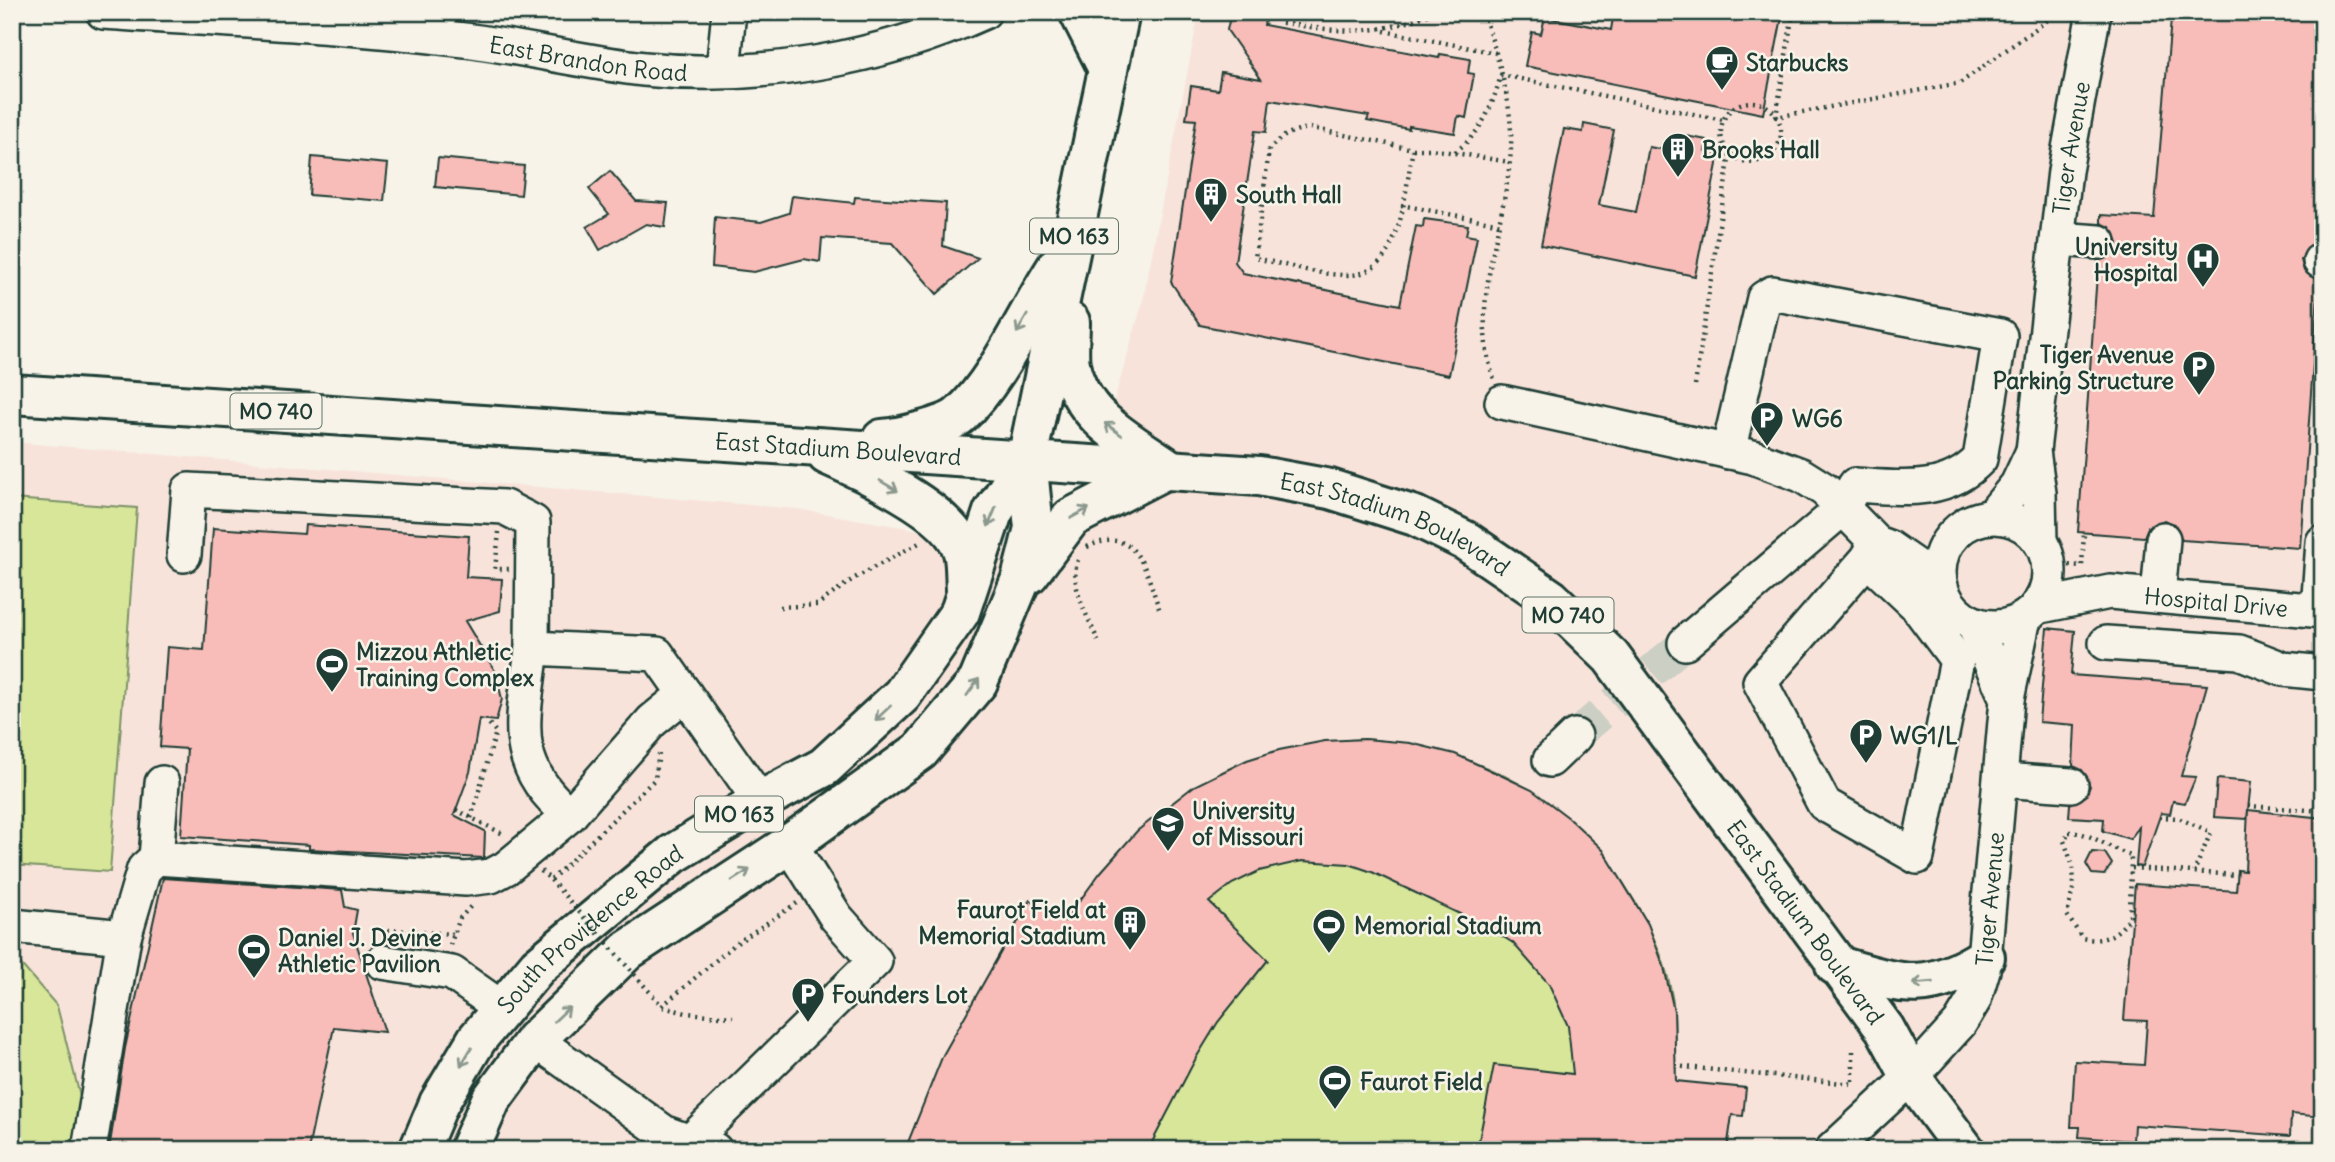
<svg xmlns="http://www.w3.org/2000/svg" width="2335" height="1162" font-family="Delius,sans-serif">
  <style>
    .built { fill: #f8e3da }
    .green { fill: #d8e69a; stroke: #7c9267; stroke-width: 2 }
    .building { fill: #f9bdb9; stroke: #1f3d34; stroke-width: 2 }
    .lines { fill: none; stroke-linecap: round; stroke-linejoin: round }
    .minor-tunnel { stroke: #cccfc4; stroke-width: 33; stroke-dasharray: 33 17; stroke-linecap: butt }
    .minor-casing { stroke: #1f3d34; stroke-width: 38 }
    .major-casing { stroke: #1f3d34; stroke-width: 44 }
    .path { stroke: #1f3d34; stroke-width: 4.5; stroke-dasharray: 2 5; stroke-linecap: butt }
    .minor { stroke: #f7f3e8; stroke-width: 33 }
    .major { stroke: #f7f3e8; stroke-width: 38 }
    .path-bridge { stroke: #1f3d34; stroke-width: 4.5; stroke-dasharray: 2 5; stroke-linecap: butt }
    .oneway { stroke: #8b988e }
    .labels { text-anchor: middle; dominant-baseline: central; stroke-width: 5; stroke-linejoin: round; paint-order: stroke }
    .shield { fill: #f7f3e8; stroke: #60746a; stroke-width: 2 }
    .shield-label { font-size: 21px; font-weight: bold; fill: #1f3d34 }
    .street-label { font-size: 23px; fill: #1f3d34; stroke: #f7f3e8 }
    .poi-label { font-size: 23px; font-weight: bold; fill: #1f3d34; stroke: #f7f3e8; text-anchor: start }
  </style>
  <rect width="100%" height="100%" fill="#f7f3e8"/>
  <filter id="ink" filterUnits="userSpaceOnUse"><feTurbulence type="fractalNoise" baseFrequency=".0143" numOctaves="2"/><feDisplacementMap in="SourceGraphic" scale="14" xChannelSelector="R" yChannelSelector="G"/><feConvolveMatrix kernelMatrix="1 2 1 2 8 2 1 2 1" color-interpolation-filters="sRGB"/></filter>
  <g filter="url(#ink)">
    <!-- built -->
    <path class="built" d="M 1199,12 L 2323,12 L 2323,1150 L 12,1150 L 12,442 L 797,509 L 1069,556 L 1143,301 Z"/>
    <!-- green -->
    <path class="green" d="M 12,499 L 137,508 L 110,872 L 12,865 Z
      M 1365,739 C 1484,750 1575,797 1635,902 C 1654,934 1671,974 1674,1012 C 1677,1051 1669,1108 1666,1150 L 905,1150 L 944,1055 L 1030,900 L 1065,921 C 1148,806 1219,746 1365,739 Z
      M 12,954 L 57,1006 L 83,1108 L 82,1150 L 12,1150 Z"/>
    <!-- building -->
    <path class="building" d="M 1231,12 L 1267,12 L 1264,25 L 1439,58 L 1440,54 L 1470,59 L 1468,73 L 1474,74 L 1466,118 L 1458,116 L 1455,133 L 1409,126 L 1409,129 L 1367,121 L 1369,116 L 1270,100 L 1266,132 L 1255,131 L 1235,262 L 1243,273 L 1400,305 L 1416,226 L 1423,227 L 1424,219 L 1468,225 L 1466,235 L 1477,237 L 1449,375 L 1200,325 L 1171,282 L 1196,120 L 1186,119 L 1191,86 L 1218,90 L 1221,72 L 1261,79 L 1227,30 Z
      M 1614,12 L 1783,12 L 1763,114 L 1525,66 L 1532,32 L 1541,34 L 1545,17 L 1611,30 Z
      M 2196,12 L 2323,12 L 2322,242 L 2310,245 L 2301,260 L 2304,271 L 2319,280 L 2300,548 L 2182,540 L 2175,524 L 2164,520 L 2148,527 L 2144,537 L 2078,532 L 2098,261 L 2114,253 L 2118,243 L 2110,227 L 2101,223 L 2101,215 L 2154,218 L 2171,19 Z
      M 1584,124 L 1614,130 L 1599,205 L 1636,212 L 1649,147 L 1671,151 L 1675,134 L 1707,140 L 1705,151 L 1719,154 L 1695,276 L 1541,245 L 1564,129 L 1583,132 Z
      M 312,157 L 388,164 L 384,201 L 309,195 Z
      M 438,158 L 524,166 L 521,195 L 435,187 Z
      M 610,171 L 636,201 L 668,203 L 665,227 L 646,224 L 600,250 L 587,227 L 609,214 L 589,189 Z
      M 792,196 L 854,203 L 855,197 L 946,203 L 943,246 L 978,258 L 937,294 L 892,243 L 822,238 L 820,262 L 804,259 L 754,272 L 712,267 L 715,217 L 761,222 L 789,213 Z
      M 305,525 L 469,536 L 466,577 L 502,579 L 500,611 L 465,621 L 495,671 L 502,699 L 496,721 L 479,719 L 470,772 L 454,815 L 485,831 L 484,858 L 309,849 L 309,845 L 181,836 L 187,749 L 160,747 L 167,647 L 204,650 L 213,528 L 304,534 Z
      M 2047,628 L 2075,631 L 2071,675 L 2207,685 L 2181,776 L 2196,777 L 2185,803 L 2173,801 L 2170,814 L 2161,813 L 2142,867 L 2136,866 L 2139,827 L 2130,839 L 2103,831 L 2104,819 L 2069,817 L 2070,804 L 2086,796 L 2090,786 L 2082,770 L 2073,766 L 2075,725 L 2039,722 Z
      M 1365,739 L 1410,743 L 1455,754 L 1492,771 L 1532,790 L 1569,818 L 1603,850 L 1648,924 L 1664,967 L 1674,1011 L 1676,1081 L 1746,1088 L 1743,1116 L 1732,1115 L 1727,1150 L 1477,1150 L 1494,1065 L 1573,1074 L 1568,1026 L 1549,984 L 1513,943 L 1489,928 L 1372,872 L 1349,864 L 1302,861 L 1259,871 L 1232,884 L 1209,902 L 1268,960 L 1218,1022 L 1196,1058 L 1148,1150 L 905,1150 L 943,1055 L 1030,900 L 1065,921 L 1100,873 L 1137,831 L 1194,786 L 1247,760 L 1279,750 L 1325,741 Z
      M 2217,779 L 2251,782 L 2247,819 L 2214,817 Z
      M 2248,810 L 2323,818 L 2323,1117 L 2291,1114 L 2290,1136 L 2134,1125 L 2133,1141 L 2079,1137 L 2080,1127 L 2071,1127 L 2075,1061 L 2144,1065 L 2147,1021 L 2124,1020 L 2135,884 L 2236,891 L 2238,870 L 2245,871 Z
      M 2092,852 L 2105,853 L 2112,864 L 2104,875 L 2092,874 L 2086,864 Z
      M 163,878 L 342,890 L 345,907 L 357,910 L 353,933 L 385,1032 L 334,1027 L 308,1150 L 109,1150 L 125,1048 Z"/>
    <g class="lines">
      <!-- minor-tunnel -->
      <path class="minor-tunnel" d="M 1575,736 L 1685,643"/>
      <defs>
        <g id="minor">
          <path id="s1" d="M 103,12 C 221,20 339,25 456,39 C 519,46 581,62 644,69 C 758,81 880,59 984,12"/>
          <path d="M 723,70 L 729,12"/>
          <path d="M 2058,239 L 2099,242"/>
          <path d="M 2320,261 L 2323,261"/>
          <path d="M 1502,402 L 1753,457 L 1801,475 L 1825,490 L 1877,543 L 1888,547 L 1940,583"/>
          <path d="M 1991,517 L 2017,485 L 2033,451"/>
          <circle cx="1994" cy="572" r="55"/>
          <path id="s2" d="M 2040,542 L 2039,493 L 2033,451 L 2065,171 L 2094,12"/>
          <path d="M 184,555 L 189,490 L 504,507 L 533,522 L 532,648"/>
          <path d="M 1867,559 L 1916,605 L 1957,660 L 1917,857 L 1824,804 L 1760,682 L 1867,559 L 1877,543"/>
          <path d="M 2158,596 L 2163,539"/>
          <path id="s3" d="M 2036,607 L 2110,592 L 2323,611"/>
          <path d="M 2318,610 L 2323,542"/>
          <path d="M 1973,623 L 2007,699"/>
          <path d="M 1685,643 L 1842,509 L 1855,485 C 1901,488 1946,495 1980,459 L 2000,336 L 1772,293 L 1764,298 L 1728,452"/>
          <path d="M 2106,643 L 2239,652 L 2283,669 L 2323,673"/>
          <path d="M 1550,760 L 1575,736"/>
          <path d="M 2002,780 L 2071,785"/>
          <path d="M 162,783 L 156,858 L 466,879 L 491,876 L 506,868 L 570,815 C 507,763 524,720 532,648 L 657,654 L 760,801"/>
          <path d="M 570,815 L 652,721 L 685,694"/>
          <path d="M 12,926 L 124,937 L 144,869 L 156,858"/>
          <path d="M 382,962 L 452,973 L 503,1009"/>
          <path d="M 535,1040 L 665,1133 L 690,1142 L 686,1150"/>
          <path d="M 89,1150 L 124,937"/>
          <path d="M 715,1150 L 690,1142 L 875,961 L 836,917 L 790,844"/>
          <path id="s4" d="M 1832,1150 L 1911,1077 L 1960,1023 L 1974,1000 L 1983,970 L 2007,699 L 2024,618"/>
        </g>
        <g id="major">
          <path d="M 1079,12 L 1108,69"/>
          <path id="s5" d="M 12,394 L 1259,476 L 1330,489 L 1415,516 L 1466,541 L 1551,599 L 1611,657 L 1885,1029 L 1911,1077 L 1965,1150"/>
          <path d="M 882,439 C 899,438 948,426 960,415 C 999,380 1028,310 1058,265"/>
          <path d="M 827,455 C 863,471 952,511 963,552 C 966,563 965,578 966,590"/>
          <path d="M 1029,574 L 1071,518 L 1168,468 C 1128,440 1081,418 1070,365 C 1068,352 1070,336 1070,322"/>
          <path d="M 1835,965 C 1901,984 1924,996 1985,957"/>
          <path id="s6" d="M 419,1150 L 439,1103 L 477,1039 L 538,966 L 673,854 L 760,801 L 824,767 L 902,695 L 960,612 L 993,512 L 1027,459"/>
          <path d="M 469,1150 L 491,1100 L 535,1040 L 628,950 L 790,844 L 920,751 L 978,682 L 1021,579 L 1034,528 L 1027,459 L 1120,12"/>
        </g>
      </defs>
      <!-- minor casing -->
      <use href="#minor" class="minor-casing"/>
      <!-- major casing -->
      <use href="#major" class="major-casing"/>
      <!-- path -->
      <path class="path" d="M 1279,12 L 1278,22 C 1339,32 1375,38 1434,12
        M 1483,12 C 1497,55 1513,102 1511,148 C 1507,224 1467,303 1494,379
        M 1793,12 L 1776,117 L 1960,83 L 2059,12
        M 1384,31 L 1496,53
        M1721 132a30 30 0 1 1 60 0a30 30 0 1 1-60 0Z
        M 1413,149 C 1404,192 1403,277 1346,275 C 1316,275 1284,264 1255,258 L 1269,150 C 1281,136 1292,130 1310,128 L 1413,149 L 1431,149 L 1509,162
        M 1455,152 C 1483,131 1492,107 1501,75 L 1723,120
        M 1401,205 L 1501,224
        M 1695,385 L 1730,153
        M 499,532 L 495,569 L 509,569
        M 1087,547 C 1139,523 1146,573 1160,611
        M 2061,555 L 2066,565 L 2082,566 L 2084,533
        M 1078,560 C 1068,585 1089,618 1098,641
        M 780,607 L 817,605 L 853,579 L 921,542
        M 2248,806 L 2323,811
        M 456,810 L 505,835
        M 2159,817 L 2178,818 L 2211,832 L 2194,872
        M 471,818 L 496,732 L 486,720
        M 2069,832 C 2091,832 2109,849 2131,855 L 2130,918 C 2116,935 2105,943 2082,938 L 2067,915 L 2074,885 L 2073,866 L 2064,841 Z
        M 2132,868 L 2237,875
        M 541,871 L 551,880 L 655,779 L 659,754
        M 374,937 L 375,929 L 453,934
        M 450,945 L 460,918 L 472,905
        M 662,1006 L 734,945 L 797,903
        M 663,1007 L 686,1013 L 733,1017
        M 1675,1066 L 1853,1084 L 1853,1048"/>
      <!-- minor -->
      <use href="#minor" class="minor"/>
      <!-- major -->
      <use href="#major" class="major"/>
      <!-- path-bridge -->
      <path class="path-bridge" d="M 551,880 L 662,1006"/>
    </g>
    <!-- one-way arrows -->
    <defs><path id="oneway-shaft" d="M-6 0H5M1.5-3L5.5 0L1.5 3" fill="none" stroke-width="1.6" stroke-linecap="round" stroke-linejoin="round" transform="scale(1.75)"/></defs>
    <g class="oneway">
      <use href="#oneway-shaft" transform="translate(1022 324) rotate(120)"/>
      <use href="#oneway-shaft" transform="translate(1113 429) rotate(-144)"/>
      <use href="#oneway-shaft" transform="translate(889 486) rotate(31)"/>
      <use href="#oneway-shaft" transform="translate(1080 513) rotate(-29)"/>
      <use href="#oneway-shaft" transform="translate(992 517) rotate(112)"/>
      <use href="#oneway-shaft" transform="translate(973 687) rotate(-54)"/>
      <use href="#oneway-shaft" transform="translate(883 713) rotate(137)"/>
      <use href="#oneway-shaft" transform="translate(741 875) rotate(-32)"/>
      <use href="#oneway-shaft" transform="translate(1923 983) rotate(176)"/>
      <use href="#oneway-shaft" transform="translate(562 1014) rotate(-44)"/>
      <use href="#oneway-shaft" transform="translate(466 1057) rotate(121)"/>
    </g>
  </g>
  <!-- icons -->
  <defs>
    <symbol id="cafe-pin" viewBox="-11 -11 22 30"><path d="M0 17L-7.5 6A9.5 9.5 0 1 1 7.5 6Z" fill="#1f3d34" stroke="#f7f3e8"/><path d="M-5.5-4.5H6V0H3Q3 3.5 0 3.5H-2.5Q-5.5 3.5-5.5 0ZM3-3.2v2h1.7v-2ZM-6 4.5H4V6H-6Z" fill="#fff"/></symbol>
    <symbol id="building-pin" viewBox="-11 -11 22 30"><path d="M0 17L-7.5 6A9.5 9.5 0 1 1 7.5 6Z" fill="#1f3d34" stroke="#f7f3e8"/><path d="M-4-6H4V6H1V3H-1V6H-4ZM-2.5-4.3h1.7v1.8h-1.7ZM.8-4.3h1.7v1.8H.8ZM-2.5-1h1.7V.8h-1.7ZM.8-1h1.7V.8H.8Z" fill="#fff"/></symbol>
    <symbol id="hospital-pin" viewBox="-11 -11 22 30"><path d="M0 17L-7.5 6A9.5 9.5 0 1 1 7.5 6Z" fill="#1f3d34" stroke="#f7f3e8"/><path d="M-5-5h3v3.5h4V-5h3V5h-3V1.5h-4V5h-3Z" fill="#fff"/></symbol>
    <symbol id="parking-pin" viewBox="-11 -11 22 30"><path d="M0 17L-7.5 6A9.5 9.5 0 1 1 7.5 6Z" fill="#1f3d34" stroke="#f7f3e8"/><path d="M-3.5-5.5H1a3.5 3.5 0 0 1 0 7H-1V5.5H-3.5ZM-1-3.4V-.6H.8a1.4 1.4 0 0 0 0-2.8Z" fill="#fff"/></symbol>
    <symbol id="stadium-pin" viewBox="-11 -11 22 30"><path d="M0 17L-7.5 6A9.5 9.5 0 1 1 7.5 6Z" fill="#1f3d34" stroke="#f7f3e8"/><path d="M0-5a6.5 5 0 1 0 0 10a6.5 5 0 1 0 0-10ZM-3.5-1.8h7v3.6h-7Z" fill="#fff"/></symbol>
    <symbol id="university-pin" viewBox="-11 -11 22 30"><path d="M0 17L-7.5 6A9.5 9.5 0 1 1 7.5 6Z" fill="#1f3d34" stroke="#f7f3e8"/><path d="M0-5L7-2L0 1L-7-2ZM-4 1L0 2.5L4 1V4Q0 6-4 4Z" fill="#fff"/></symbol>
  </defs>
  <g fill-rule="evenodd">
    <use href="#cafe-pin" x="1703" y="43" width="38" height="52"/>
    <use href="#building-pin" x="1659" y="130" width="38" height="52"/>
    <use href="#building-pin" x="1192" y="175" width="38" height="52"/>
    <use href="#hospital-pin" x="2184" y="240" width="38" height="52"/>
    <use href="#parking-pin" x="2180" y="348" width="38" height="52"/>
    <use href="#parking-pin" x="1748" y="399" width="38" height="52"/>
    <use href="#stadium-pin" x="313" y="645" width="38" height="52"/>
    <use href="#parking-pin" x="1847" y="716" width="38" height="52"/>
    <use href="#university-pin" x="1149" y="804" width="38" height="52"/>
    <use href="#building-pin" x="1111" y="903" width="38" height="52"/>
    <use href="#stadium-pin" x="1310" y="906" width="38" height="52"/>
    <use href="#stadium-pin" x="235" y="931" width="38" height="52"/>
    <use href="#parking-pin" x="789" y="975" width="38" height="52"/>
    <use href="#stadium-pin" x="1316" y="1062" width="38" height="52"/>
  </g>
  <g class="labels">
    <!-- shield labels -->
    <g class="shield">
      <rect x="1030" y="218.5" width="88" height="35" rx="5"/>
      <rect x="230.5" y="393.5" width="91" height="35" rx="5"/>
      <rect x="1522.5" y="597.5" width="91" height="35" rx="5"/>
      <rect x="695" y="796.5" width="88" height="35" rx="5"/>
    </g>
    <g class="shield-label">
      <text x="1074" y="236">MO 163</text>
      <text x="276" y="411">MO 740</text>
      <text x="1568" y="615">MO 740</text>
      <text x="739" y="814">MO 163</text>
    </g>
    <!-- street labels -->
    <g class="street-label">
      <text stroke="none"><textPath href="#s1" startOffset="488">East Brandon Road</textPath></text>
      <text stroke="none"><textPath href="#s2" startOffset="397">Tiger Avenue</textPath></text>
      <text stroke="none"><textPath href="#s5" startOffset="828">East Stadium Boulevard</textPath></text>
      <text stroke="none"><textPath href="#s5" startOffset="1395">East Stadium Boulevard</textPath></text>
      <text stroke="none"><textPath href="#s3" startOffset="182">Hospital Drive</textPath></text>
      <text stroke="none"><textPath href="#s4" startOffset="310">Tiger Avenue</textPath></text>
      <text stroke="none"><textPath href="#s5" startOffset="1983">East Stadium Boulevard</textPath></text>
      <text stroke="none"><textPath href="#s6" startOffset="284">South Providence Road</textPath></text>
    </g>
    <!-- poi labels -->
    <g class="poi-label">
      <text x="1746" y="62">Starbucks</text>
      <text x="1702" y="149">Brooks Hall</text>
      <text x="1236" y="194">South Hall</text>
      <text x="2178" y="246" text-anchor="end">University<tspan x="2178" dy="26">Hospital</tspan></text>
      <text x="2174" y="354" text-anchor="end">Tiger Avenue<tspan x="2174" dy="26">Parking Structure</tspan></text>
      <text x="1792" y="418">WG6</text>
      <text x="356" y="651">Mizzou Athletic<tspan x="356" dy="26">Training Complex</tspan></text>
      <text x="1890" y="735">WG1/L</text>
      <text x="1192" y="810">University<tspan x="1192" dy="26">of Missouri</tspan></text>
      <text x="1106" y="909" text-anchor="end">Faurot Field at<tspan x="1106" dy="26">Memorial Stadium</tspan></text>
      <text x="1354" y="925">Memorial Stadium</text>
      <text x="278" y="937">Daniel J. Devine<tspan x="278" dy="26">Athletic Pavilion</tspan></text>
      <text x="832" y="994">Founders Lot</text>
      <text x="1360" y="1081">Faurot Field</text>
    </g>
  </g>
  <!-- margin -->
  <rect width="2335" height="1162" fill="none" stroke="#f7f3e8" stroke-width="42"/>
  <rect x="21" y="21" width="2293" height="1120" fill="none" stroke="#1f3d34" stroke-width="2.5" filter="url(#ink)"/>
</svg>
